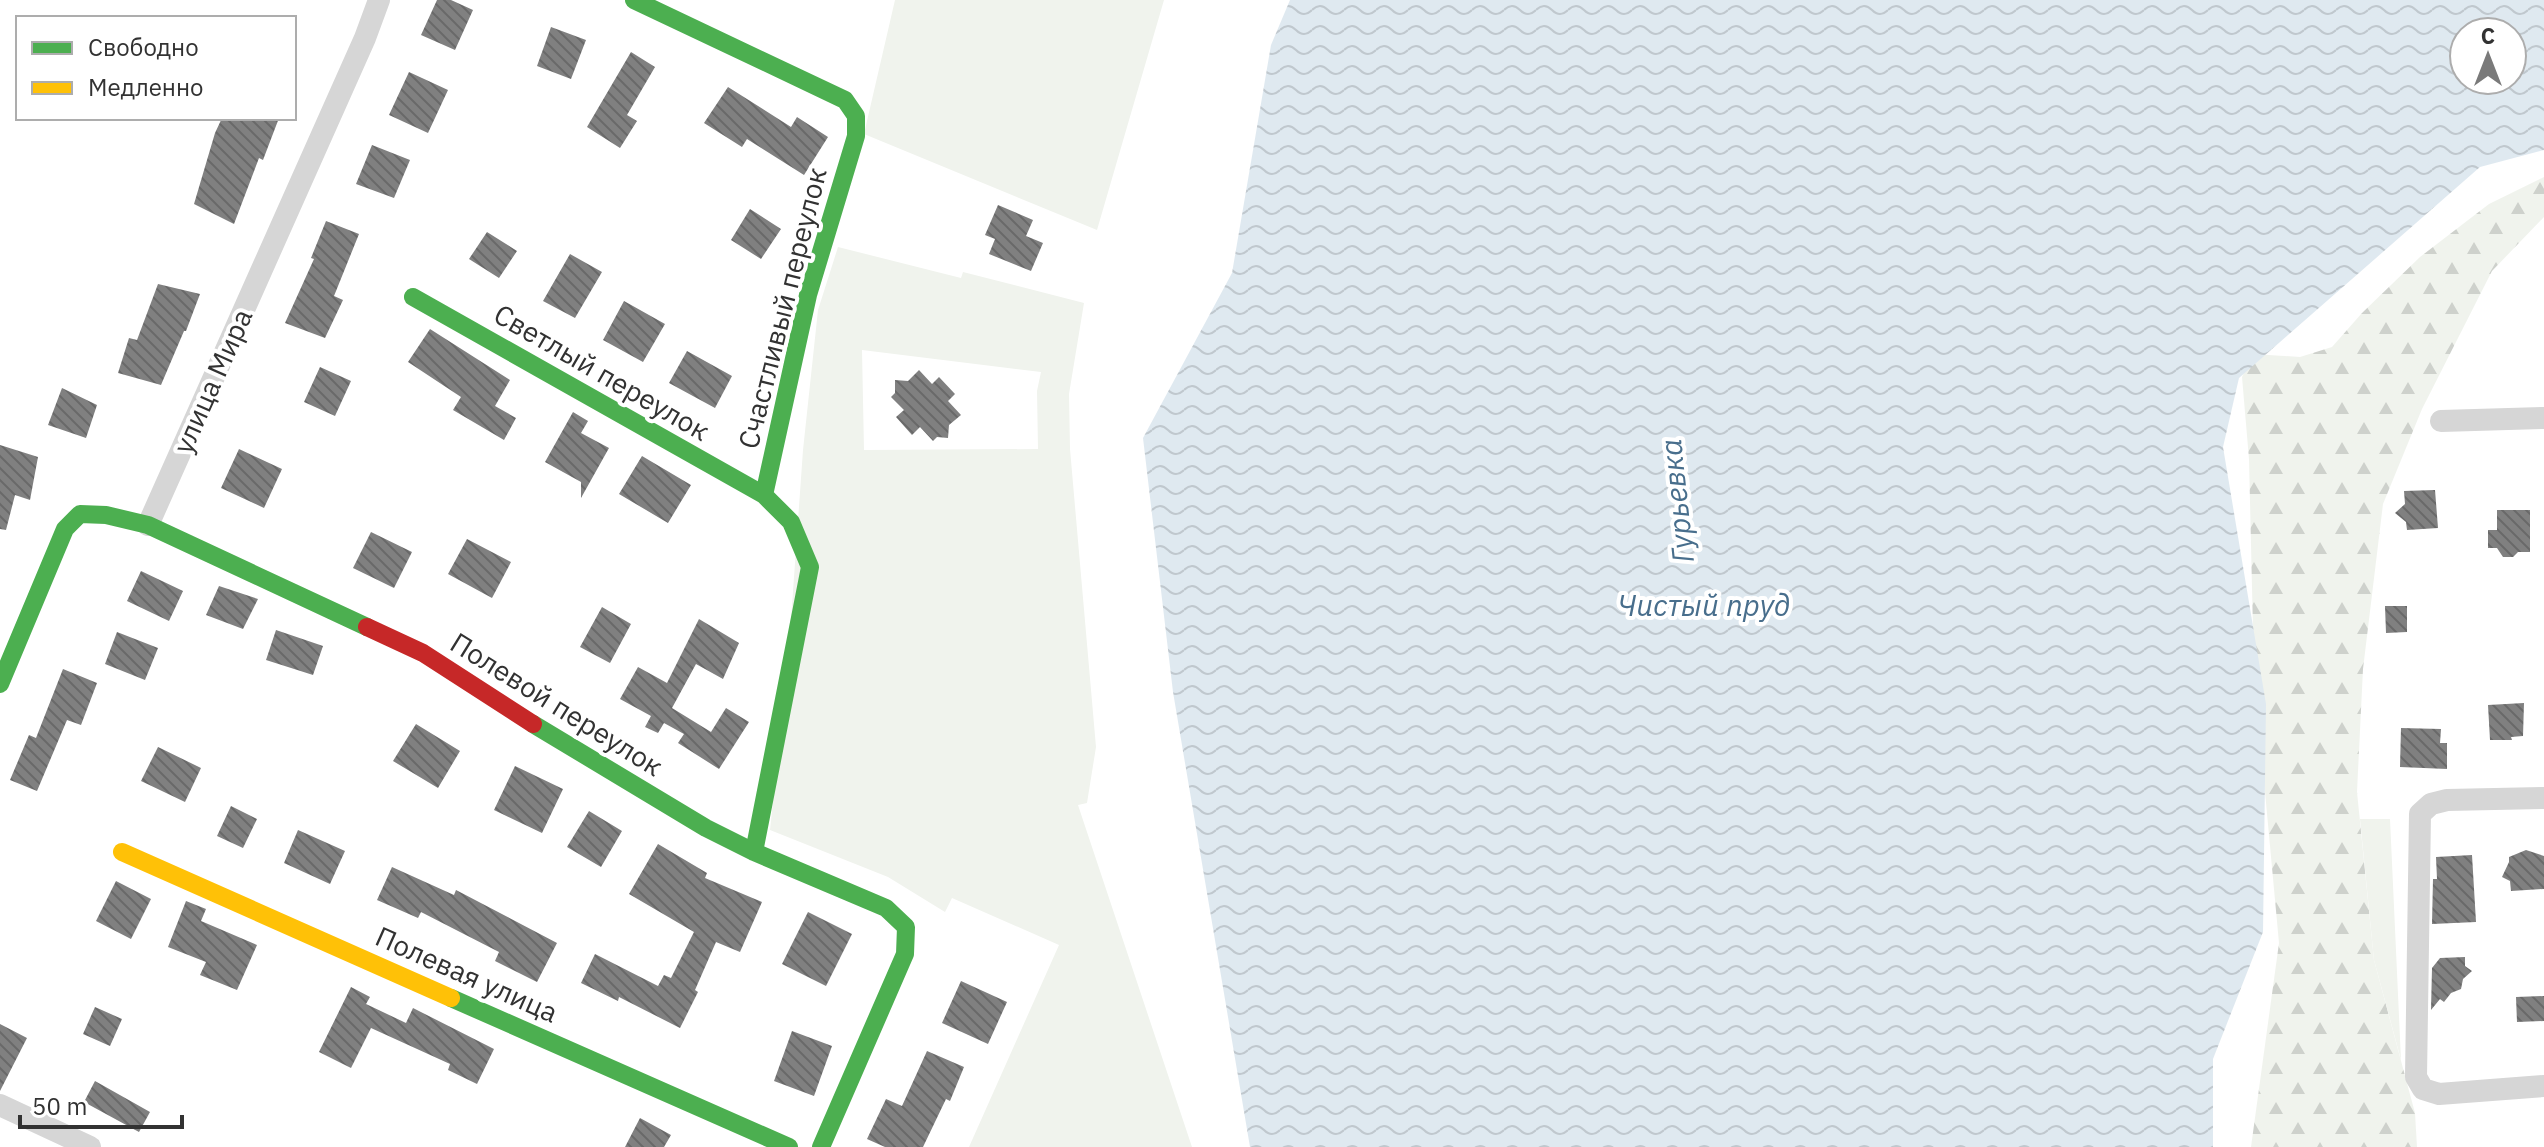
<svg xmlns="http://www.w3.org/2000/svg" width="2544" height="1147" font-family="'IBM Plex Sans',sans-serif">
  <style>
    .forest { fill: url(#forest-firs) }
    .garden { fill: #f0f3ed; fill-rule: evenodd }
    .water { fill: url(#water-waves); fill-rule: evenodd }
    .building { fill: url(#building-back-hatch) }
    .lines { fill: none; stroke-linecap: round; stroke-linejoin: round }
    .street { stroke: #d6d6d6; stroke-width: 22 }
    .fast { stroke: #4caf50; stroke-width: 18 }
    .slow { stroke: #ffc107; stroke-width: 18 }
    .jam { stroke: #c62828; stroke-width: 18 }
    .labels { text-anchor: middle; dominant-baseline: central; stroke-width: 8; stroke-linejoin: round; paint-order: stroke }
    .street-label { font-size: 28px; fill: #323232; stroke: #fff }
    .water-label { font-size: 30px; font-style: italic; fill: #486e8c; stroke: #fff }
  </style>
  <defs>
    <pattern id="forest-firs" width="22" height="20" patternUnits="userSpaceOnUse" patternTransform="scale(2)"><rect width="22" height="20" fill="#f0f3ed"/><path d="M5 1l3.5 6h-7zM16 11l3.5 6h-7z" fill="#ced1cc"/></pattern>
    <pattern id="water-waves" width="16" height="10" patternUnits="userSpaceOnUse" patternTransform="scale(2)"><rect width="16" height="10" fill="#dfe9f0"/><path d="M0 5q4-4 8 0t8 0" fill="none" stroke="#c0c8ce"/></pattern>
    <pattern id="building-back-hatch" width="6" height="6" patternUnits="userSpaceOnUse" patternTransform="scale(2)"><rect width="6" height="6" fill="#808080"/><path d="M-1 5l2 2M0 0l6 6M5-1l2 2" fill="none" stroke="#696969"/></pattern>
  </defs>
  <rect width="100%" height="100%" fill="#fff"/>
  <!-- forest -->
  <path class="forest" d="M 2544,177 L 2544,217 L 2492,271 L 2422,409 L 2383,504 L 2363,669 L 2357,792 L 2374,960 L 2415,1113 L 2417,1147 L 2251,1147 L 2279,943 L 2254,673 L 2249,459 L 2242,377 L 2253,354 L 2300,357 L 2332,347 L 2362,313 L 2420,257 L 2489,204 Z"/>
  <!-- garden -->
  <path class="garden" d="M 895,0 L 1164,0 L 1097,230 L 864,134 Z
    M 838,247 L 961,278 L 963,272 L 1084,303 L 1069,394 L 1070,449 L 1096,747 L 1087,803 L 1078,805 L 1192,1147 L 969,1147 L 1059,945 L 952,898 L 945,912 L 888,877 L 770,830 L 789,648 L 803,450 L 818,310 ZM 862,350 L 1041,372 L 1037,391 L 1038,449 L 864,450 Z
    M 2360,819 L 2390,819 L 2401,1060 L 2374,960 Z"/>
  <!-- water -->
  <path class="water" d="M 1290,0 L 2544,0 L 2544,150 L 2480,167 L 2239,378 L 2223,447 L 2266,704 L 2263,932 L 2213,1059 L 2213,1147 L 1250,1147 L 1173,692 L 1143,438 L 1232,273 L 1271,45 ZM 2464,32 L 2512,32 L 2512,80 L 2464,80 Z"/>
  <!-- building -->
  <path class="building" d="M 437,0 L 451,0 L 473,10 L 455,50 L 421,35 Z
    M 551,27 L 586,40 L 571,79 L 537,66 Z
    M 631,52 L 655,67 L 627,115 L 637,121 L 620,148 L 587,127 Z
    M 409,72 L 448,90 L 428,133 L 389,115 Z
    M 728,87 L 791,127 L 797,117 L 828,137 L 804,175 L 747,139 L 742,147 L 704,123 Z
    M 222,118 L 279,118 L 263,160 L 259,158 L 234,224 L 194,204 L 215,133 Z
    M 372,145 L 410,160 L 394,198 L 356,184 Z
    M 998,205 L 1033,220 L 1026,236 L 1043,243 L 1031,271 L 989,254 L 995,239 L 985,235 Z
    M 750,209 L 781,229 L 761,259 L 731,240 Z
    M 326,221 L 359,234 L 334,296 L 343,300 L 325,338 L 285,323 L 314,259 L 311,258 Z
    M 487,232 L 517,251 L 499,278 L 469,259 Z
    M 570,254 L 602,272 L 575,318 L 543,301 Z
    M 158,284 L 200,294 L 186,331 L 184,331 L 161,385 L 118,373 L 129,338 L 137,340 Z
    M 624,301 L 665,324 L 643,362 L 603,340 Z
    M 430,329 L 510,380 L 495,406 L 516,418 L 504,440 L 453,410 L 461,397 L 408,362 Z
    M 687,351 L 732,376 L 715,408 L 669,383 Z
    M 320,367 L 351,381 L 335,416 L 304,402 Z
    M 919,370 L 932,384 L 939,377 L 955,394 L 948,401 L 961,415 L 949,425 L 948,438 L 937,437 L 933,441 L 920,427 L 912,435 L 896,417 L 904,410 L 891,397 L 895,393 L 895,380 L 908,381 Z
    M 62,388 L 97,405 L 86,438 L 48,425 Z
    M 573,412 L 588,421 L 581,433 L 609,448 L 581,498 L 581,482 L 545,462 Z
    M 0,445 L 38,457 L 30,500 L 15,495 L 6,530 L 0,529 Z
    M 239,449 L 282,469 L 264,508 L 221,488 Z
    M 642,456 L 691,485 L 668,523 L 619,494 Z
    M 2435,490 L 2438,528 L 2407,530 L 2406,522 L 2395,513 L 2405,504 L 2404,491 Z
    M 2497,510 L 2530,510 L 2530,552 L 2518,552 L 2513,557 L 2503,557 L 2497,548 L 2488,548 L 2488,530 L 2497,530 Z
    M 371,532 L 412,552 L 394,588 L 353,568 Z
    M 467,539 L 511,562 L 492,598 L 448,574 Z
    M 141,571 L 183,591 L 169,621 L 127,601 Z
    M 219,586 L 258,599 L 243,629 L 206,615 Z
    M 2385,606 L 2407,606 L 2407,632 L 2386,633 Z
    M 602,607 L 631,624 L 610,663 L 580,647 Z
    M 699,619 L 739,643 L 723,679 L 696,664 L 672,708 L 711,732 L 726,708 L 749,722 L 719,769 L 678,743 L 684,734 L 664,723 L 658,733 L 645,727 L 651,716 L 620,699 L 638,667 L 667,683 Z
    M 276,630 L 323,646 L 313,675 L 266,660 Z
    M 117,632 L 158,648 L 145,680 L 105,664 Z
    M 63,669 L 97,683 L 81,725 L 67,720 L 37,791 L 10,780 L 29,735 L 36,738 Z
    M 2524,703 L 2523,736 L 2511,737 L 2512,740 L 2490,740 L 2488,705 Z
    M 416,724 L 460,751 L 438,788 L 393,761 Z
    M 2401,728 L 2441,729 L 2440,743 L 2447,743 L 2447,769 L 2400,767 Z
    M 158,747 L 201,768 L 185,802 L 141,781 Z
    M 515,766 L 563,789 L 542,833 L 494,810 Z
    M 231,806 L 257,819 L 243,848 L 217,836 Z
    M 589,811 L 622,831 L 601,867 L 567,847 Z
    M 298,830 L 345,851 L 330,884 L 284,863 Z
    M 658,844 L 707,873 L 705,878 L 762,902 L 740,952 L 716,942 L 695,990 L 698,992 L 680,1028 L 619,997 L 618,1001 L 581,983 L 595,954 L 658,986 L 664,975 L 671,978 L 694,932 L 629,894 Z
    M 2526,850 L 2544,856 L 2544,889 L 2511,891 L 2510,881 L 2502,877 L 2509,862 L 2509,857 Z
    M 2472,855 L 2476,922 L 2432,924 L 2433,879 L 2437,879 L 2436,857 Z
    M 392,867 L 454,895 L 456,890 L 557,943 L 537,982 L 495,961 L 499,952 L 421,912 L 418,918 L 377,900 Z
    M 116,881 L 151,899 L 131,939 L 96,921 Z
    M 186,901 L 206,909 L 201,921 L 257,945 L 237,990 L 200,975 L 206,962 L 168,947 Z
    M 808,912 L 852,934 L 826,986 L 782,964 Z
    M 2465,957 L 2465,966 L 2472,971 L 2463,979 L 2461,989 L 2451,993 L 2444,1002 L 2440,999 L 2431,1010 L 2432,968 L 2440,958 Z
    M 961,981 L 1007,1002 L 988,1044 L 942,1023 Z
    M 351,987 L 370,997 L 366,1004 L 406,1023 L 413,1008 L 494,1049 L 477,1084 L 448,1070 L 450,1064 L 371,1028 L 351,1068 L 319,1052 Z
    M 2544,996 L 2544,1021 L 2517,1022 L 2516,997 Z
    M 95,1007 L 122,1019 L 110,1046 L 83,1034 Z
    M 0,1024 L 27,1038 L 0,1091 Z
    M 792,1031 L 832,1046 L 814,1096 L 774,1081 Z
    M 927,1051 L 964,1067 L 950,1101 L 946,1099 L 923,1147 L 885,1147 L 867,1139 L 886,1099 L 902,1106 Z
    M 95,1081 L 150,1112 L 139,1132 L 84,1102 Z
    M 640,1118 L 671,1135 L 664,1147 L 625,1147 Z"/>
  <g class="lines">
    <!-- street -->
    <path class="street" d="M 2441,421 L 2544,418
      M 148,525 L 365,38 L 379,0
      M 2544,798 L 2447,800 L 2431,804 L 2420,814 L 2416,1077 L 2423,1089 L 2439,1094 L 2544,1086
      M 0,1105 L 90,1147"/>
    <!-- fast -->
    <path class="fast" d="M 634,0 L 845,100 L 856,116 L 856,136 L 808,295 L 764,495
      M 413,297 L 764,495 L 791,522 L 810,567 L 754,852
      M 0,684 L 65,529 L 80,514 L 106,515 L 148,525 L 367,627
      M 533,724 L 706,828 L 754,852 L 886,908 L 906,927 L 905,954 L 821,1147
      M 451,998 L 789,1147"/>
    <!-- slow -->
    <path class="slow" d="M 122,852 L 451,998"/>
    <!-- jam -->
    <path class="jam" d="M 367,627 L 423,653 L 533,724"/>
  </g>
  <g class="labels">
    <!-- street labels -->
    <g class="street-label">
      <text transform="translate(782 308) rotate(-76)">Счастливый переулок</text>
      <text transform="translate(602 372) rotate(30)">Светлый переулок</text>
      <text transform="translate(212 381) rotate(-66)">улица Мира</text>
      <text transform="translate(557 704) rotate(32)">Полевой переулок</text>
      <text transform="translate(467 974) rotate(24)">Полевая улица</text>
    </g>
    <!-- water labels -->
    <g class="water-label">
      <text transform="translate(1676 501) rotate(-96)">Гурьевка</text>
      <text x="1704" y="604">Чистый пруд</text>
    </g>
  </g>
  <!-- legend -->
  <rect x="16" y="16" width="280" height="104" fill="#ffffff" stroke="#adadad" stroke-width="2"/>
  <rect x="32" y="42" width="40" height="12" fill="#4caf50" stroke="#adadad" stroke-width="2"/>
  <text x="88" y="56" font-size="24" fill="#323232">Свободно</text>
  <rect x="32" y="82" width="40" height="12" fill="#ffc107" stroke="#adadad" stroke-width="2"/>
  <text x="88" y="96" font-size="24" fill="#323232">Медленно</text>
  <!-- north arrow -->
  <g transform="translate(2488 56)"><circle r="38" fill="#ffffff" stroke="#adadad" stroke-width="2"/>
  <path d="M0-6L14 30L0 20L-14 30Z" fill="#7a7a7a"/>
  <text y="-12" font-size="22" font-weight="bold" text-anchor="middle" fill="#323232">С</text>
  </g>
  <!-- scale -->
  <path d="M20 1115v12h162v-12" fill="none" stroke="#323232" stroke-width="4"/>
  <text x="32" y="1115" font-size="24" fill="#323232" stroke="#ffffff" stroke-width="6" paint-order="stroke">50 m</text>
</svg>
